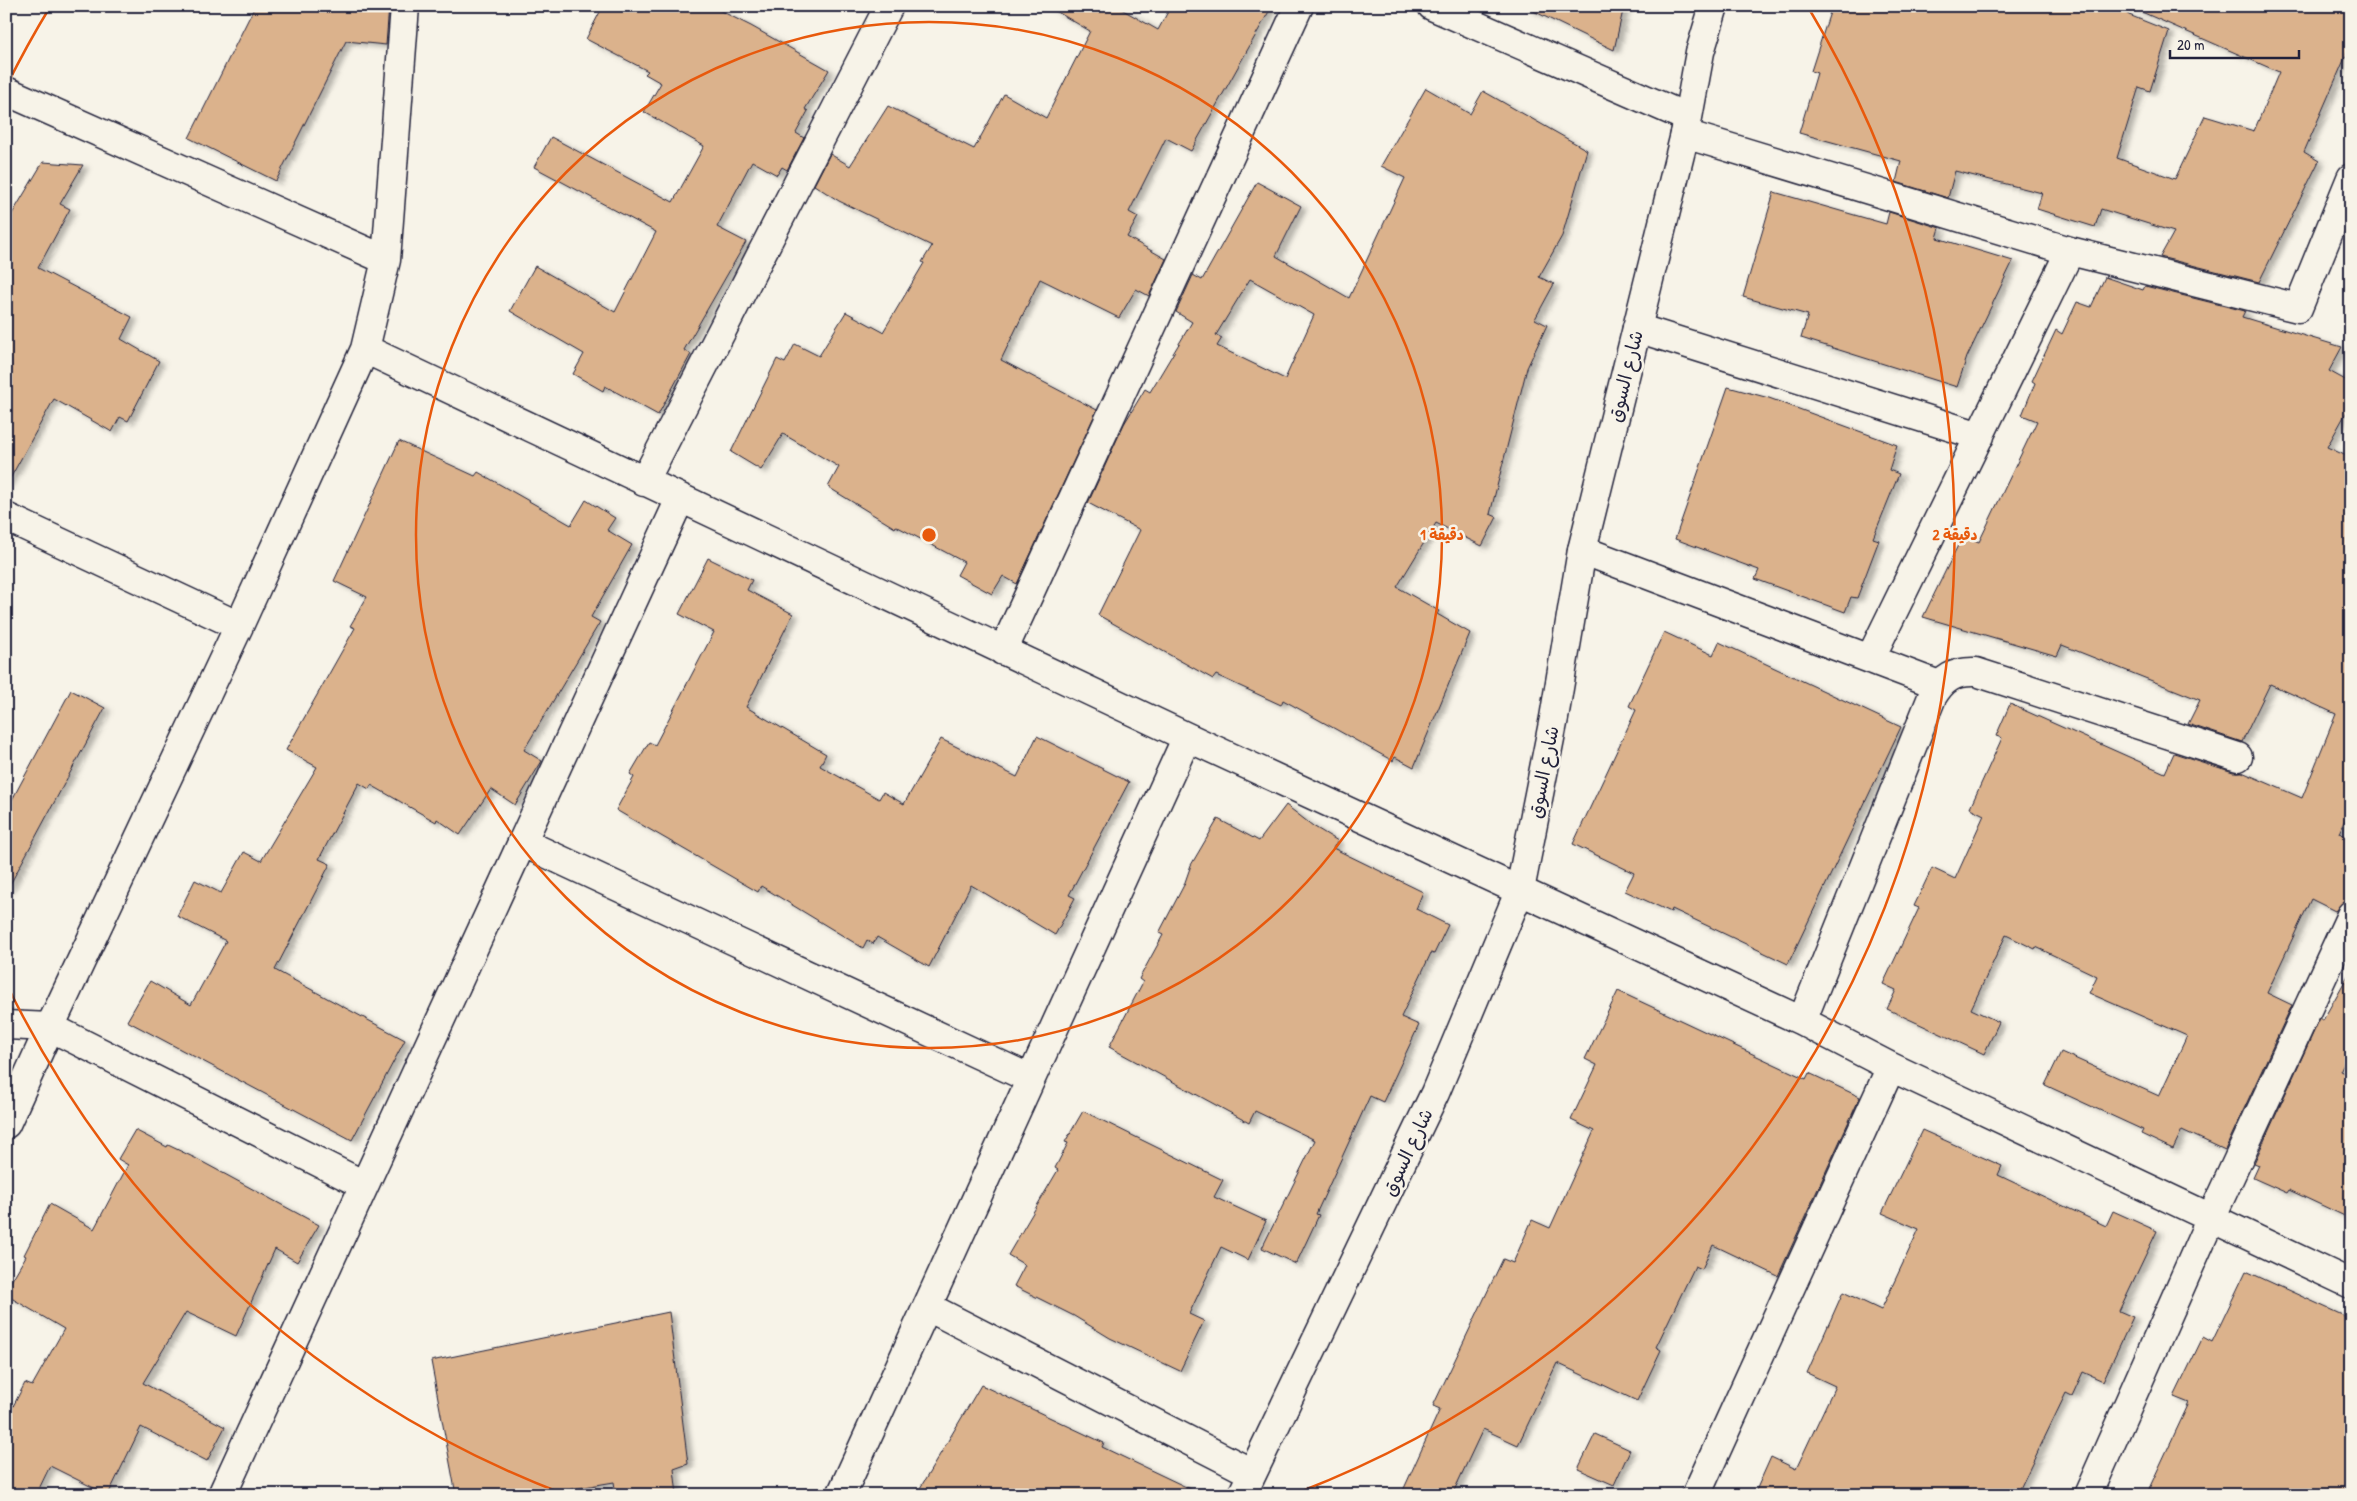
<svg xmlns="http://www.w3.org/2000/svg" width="2357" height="1501" font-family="'Patrick Hand','Playpen Sans Arabic',sans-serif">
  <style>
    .building { fill: #dbb28c; stroke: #22223b; fill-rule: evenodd; filter: url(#shadow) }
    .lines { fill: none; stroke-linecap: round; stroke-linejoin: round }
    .street-casing { stroke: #22223b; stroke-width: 31 }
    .secondary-casing { stroke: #22223b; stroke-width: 31 }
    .street { stroke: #f7f3e8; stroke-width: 28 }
    .secondary { stroke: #f7f3e8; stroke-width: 28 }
    .ring { fill: none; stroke: #e8590c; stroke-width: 2.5 }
    .labels { text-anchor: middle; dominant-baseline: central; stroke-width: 5; stroke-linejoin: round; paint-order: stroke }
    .street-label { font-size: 19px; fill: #22223b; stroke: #f7f3e8 }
    .centre { fill: #e8590c; stroke: #f7f3e8; stroke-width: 2.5 }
    .ring-label { font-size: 15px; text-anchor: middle; font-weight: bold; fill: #e8590c; stroke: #f7f3e8; stroke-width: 5; stroke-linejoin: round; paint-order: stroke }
  </style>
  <defs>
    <filter id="shadow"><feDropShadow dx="5.5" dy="3" stdDeviation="2.5" flood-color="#0004"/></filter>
  </defs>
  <rect width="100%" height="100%" fill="#f7f3e8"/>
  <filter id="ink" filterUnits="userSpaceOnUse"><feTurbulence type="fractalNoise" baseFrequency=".02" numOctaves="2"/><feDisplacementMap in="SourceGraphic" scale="10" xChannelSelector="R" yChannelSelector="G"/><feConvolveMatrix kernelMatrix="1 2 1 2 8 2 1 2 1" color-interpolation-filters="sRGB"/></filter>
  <g filter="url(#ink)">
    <!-- building -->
    <path class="building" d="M 255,6 L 389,6 L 386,45 L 346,41 L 276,181 L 189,138 Z
      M 603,6 L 711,6 L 751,26 L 829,70 L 805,109 L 808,111 L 796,133 L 804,138 L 787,170 L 782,167 L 777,175 L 752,161 L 717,227 L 746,242 L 684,350 L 691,354 L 658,415 L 605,386 L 603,391 L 573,374 L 584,354 L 510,311 L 535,266 L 615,312 L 656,232 L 534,167 L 551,137 L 673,202 L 704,146 L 644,112 L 661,83 L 645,74 L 648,71 L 586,39 Z
      M 1047,6 L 1116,6 L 1158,30 L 1171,6 L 1272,6 L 1191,151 L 1166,138 L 1129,212 L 1138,217 L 1127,237 L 1166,259 L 1149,296 L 1136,289 L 1119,318 L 1040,279 L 1001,360 L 1097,410 L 1017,584 L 1003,576 L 992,594 L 957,575 L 964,562 L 896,526 L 895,528 L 828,487 L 839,467 L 783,434 L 761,470 L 731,452 L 777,359 L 785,363 L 795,344 L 819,356 L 846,312 L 883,332 L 924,263 L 922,262 L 932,246 L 839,201 L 814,185 L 830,154 L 850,166 L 888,106 L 974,149 L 1004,94 L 1046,118 L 1090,31 Z
      M 1523,6 L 1624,6 L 1614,50 Z
      M 1832,6 L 2116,6 L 2129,15 L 2169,31 L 2150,91 L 2139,87 L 2117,158 L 2175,179 L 2205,116 L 2254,131 L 2279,72 L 2128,6 L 2351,6 L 2351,44 L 2304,152 L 2319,161 L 2259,282 L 2160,257 L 2174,232 L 2101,209 L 2095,227 L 2037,209 L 2042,193 L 1955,171 L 1948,198 L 1896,182 L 1901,161 L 1799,133 L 1817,73 L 1811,71 Z
      M 1426,88 L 1470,114 L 1483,91 L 1587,150 L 1562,236 L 1539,277 L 1554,284 L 1535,319 L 1547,325 L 1527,368 L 1490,514 L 1497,517 L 1482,546 L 1436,523 L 1397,587 L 1439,611 L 1437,614 L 1470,633 L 1414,767 L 1395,757 L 1393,761 L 1283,700 L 1281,705 L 1216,675 L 1213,679 L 1098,615 L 1140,530 L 1088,503 L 1124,424 L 1145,389 L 1150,392 L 1192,322 L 1176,312 L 1193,275 L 1202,280 L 1257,182 L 1301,206 L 1276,256 L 1349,298 L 1405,178 L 1381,166 ZM 1250,279 L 1314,315 L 1285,379 L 1217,346 L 1222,338 L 1216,335 Z
      M 43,162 L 83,165 L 60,204 L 70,209 L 38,268 L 132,317 L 121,339 L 159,361 L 128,421 L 120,417 L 112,432 L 54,399 L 6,486 L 6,224 Z
      M 1774,192 L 1886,224 L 1889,212 L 1940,228 L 1937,238 L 2013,261 L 1967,357 L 1957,387 L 1801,338 L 1808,315 L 1743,297 Z
      M 2105,277 L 2143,290 L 2145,286 L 2245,311 L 2242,317 L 2342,347 L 2329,371 L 2351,383 L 2351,404 L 2327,447 L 2351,458 L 2351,806 L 2339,833 L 2351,838 L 2351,900 L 2342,903 L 2335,911 L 2311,899 L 2267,993 L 2292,1005 L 2225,1150 L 2182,1130 L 2173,1149 L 2141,1134 L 2143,1130 L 2045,1085 L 2061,1052 L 2159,1096 L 2187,1036 L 2089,993 L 2097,976 L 2036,947 L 2035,949 L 2006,935 L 1971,1009 L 1999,1022 L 1984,1054 L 1887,1009 L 1896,990 L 1883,984 L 1919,908 L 1914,906 L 1932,868 L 1955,879 L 1984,815 L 1970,808 L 2002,738 L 1996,736 L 2010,704 L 2165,773 L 2174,753 L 2233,772 L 2242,772 L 2302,798 L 2336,714 L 2270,684 L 2242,742 L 2188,724 L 2200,700 L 2062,645 L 2057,656 L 1923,617 L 1963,535 L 1979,542 L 2037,421 L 2022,415 L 2035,383 L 2032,381 L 2056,330 L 2062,334 L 2077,302 L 2091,307 Z
      M 1728,387 L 1769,398 L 1897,445 L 1889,470 L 1899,474 L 1873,538 L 1879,540 L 1857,598 L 1851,597 L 1845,612 L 1755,579 L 1759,570 L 1675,539 Z
      M 399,441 L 475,476 L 478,472 L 571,525 L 586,500 L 615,518 L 607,530 L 632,545 L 591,617 L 600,622 L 524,750 L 542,761 L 515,805 L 491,789 L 460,835 L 437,819 L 436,822 L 371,785 L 369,789 L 359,783 L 319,859 L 330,864 L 275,970 L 405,1040 L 352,1140 L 127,1021 L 150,981 L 191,1005 L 226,941 L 177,916 L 195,880 L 221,893 L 244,852 L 261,861 L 317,767 L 286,750 L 355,628 L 350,626 L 367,597 L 334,581 Z
      M 708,558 L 752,580 L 747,590 L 793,614 L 746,707 L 826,754 L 820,766 L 879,799 L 883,792 L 904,804 L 941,739 L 1017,777 L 1037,736 L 1129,782 L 1069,895 L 1075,898 L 1055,935 L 971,885 L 929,967 L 877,937 L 873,944 L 867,940 L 863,948 L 761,886 L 758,892 L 616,810 L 634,777 L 630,774 L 649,742 L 655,745 L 714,632 L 679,614 Z
      M 1664,632 L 1713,655 L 1719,642 L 1901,727 L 1788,964 L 1672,909 L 1671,912 L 1625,891 L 1634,873 L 1573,844 L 1636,710 L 1629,706 Z
      M 71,690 L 105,708 L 6,892 L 6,811 Z
      M 1286,805 L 1313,826 L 1338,841 L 1333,848 L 1423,892 L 1416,909 L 1448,925 L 1434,954 L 1431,953 L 1401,1017 L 1419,1025 L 1383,1102 L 1370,1096 L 1316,1214 L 1319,1215 L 1296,1264 L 1262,1248 L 1315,1140 L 1255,1111 L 1249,1123 L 1109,1047 L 1143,982 L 1139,979 L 1163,935 L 1159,933 L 1184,885 L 1191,865 L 1218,819 L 1259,841 Z
      M 2351,970 L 2351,1048 L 2340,1071 L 2351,1076 L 2351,1219 L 2289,1190 L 2287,1193 L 2253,1178 L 2259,1165 L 2254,1163 L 2320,1018 L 2323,1020 Z
      M 1618,991 L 1806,1079 L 1809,1073 L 1860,1097 L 1778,1276 L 1713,1245 L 1702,1269 L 1695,1266 L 1656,1347 L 1661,1350 L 1637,1401 L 1557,1363 L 1518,1445 L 1483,1429 L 1452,1495 L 1401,1495 L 1440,1409 L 1433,1406 L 1503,1259 L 1513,1263 L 1532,1220 L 1550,1228 L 1594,1131 L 1571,1120 L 1597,1065 L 1585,1059 Z
      M 1083,1111 L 1223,1180 L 1214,1197 L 1266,1221 L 1248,1260 L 1221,1247 L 1189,1314 L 1204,1321 L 1180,1371 L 1110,1338 L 1074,1316 L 1014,1286 L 1025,1265 L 1008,1255 L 1058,1170 L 1055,1168 L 1068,1143 L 1065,1142 Z
      M 135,1130 L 167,1147 L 168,1145 L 195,1158 L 319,1225 L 297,1262 L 275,1249 L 236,1336 L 186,1312 L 143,1383 L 225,1427 L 207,1461 L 141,1427 L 108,1495 L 50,1466 L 36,1495 L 19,1495 L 6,1488 L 6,1420 L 25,1383 L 32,1386 L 64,1329 L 6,1295 L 6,1290 L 26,1256 L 24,1255 L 50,1204 L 94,1229 L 128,1165 L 118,1159 Z
      M 1922,1130 L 2002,1166 L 1998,1175 L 2106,1226 L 2113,1211 L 2157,1231 L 2119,1311 L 2133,1317 L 2103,1381 L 2083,1372 L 2072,1396 L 2066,1393 L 2017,1495 L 1754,1495 L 1771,1457 L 1796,1469 L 1835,1386 L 1807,1373 L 1843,1292 L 1881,1310 L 1919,1229 L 1882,1213 Z
      M 2246,1271 L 2351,1319 L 2351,1495 L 2146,1495 L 2189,1403 L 2174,1397 L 2203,1337 L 2212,1342 Z
      M 669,1312 L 688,1464 L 674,1469 L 677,1495 L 616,1495 L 614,1482 L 537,1495 L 456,1495 L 431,1361 Z
      M 981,1385 L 1104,1443 L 1102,1447 L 1203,1495 L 916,1495 Z
      M 1595,1434 L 1630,1450 L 1614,1485 L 1578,1469 Z"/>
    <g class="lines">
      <defs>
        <path id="street" d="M 1432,6 L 1686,117
          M 6,91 L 386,260
          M 1685,134 L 2070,251 L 2298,308 L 2351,178
          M 1637,328 L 1980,436
          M 365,349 L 1187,737 L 1802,1021 L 1891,1067 L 2351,1284
          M 644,482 L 889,6
          M 6,517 L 239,626
          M 1582,550 L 1939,685
          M 1003,651 L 1299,6
          M 1870,659 L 2070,251
          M 522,842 L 1031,1079
          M 1802,1021 L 1932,697 C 1943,678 1955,671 1976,672 L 2238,757
          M 6,1025 L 50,1027 L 364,1185
          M 6,1124 L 50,1027 L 239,626 L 365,349 L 386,260 L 405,6
          M 928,1307 L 1252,1473
          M 222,1495 L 680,499
          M 841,1495 L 1187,737
          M 1696,1495 L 1891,1067
          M 2088,1495 L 2211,1218 L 2351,915"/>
        <path id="secondary" d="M 1242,1495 L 1435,1093 L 1520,890 L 1554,718 L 1582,550 L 1685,134 L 1700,52 L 1714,6"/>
      </defs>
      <!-- street casing -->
      <use href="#street" class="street-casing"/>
      <!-- secondary casing -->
      <use href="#secondary" class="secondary-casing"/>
      <!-- street -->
      <use href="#street" class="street"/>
      <!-- secondary -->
      <use href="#secondary" class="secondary"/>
    </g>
  </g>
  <!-- distance rings -->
  <g class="ring">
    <circle cx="929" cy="535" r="513"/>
    <path d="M561 1493A1026 1026 0 0 1 7 985M7 85A1026 1026 0 0 1 50 7M1808 7A1026 1026 0 0 1 1297 1493"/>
  </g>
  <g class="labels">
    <!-- street labels -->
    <g class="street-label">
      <text transform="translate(1625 376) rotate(-76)">شارع السوق</text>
      <text transform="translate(1543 772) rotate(-79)">شارع السوق</text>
      <text transform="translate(1407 1152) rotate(-65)">شارع السوق</text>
    </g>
  </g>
  <circle cx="929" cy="535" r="8" class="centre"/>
  <g class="ring-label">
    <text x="1442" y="540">1 دقيقة</text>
    <text x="1955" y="540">2 دقيقة</text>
  </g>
  <!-- margin -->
  <rect width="2357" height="1501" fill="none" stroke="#f7f3e8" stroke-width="25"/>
  <rect x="12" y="12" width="2332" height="1476" fill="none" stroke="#22223b" stroke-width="2" filter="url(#ink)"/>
  <!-- scale -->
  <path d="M2170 50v8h129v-8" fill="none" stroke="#22223b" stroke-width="2.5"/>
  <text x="2177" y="50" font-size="15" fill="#22223b" stroke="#f7f3e8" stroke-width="4" paint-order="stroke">20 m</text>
</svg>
